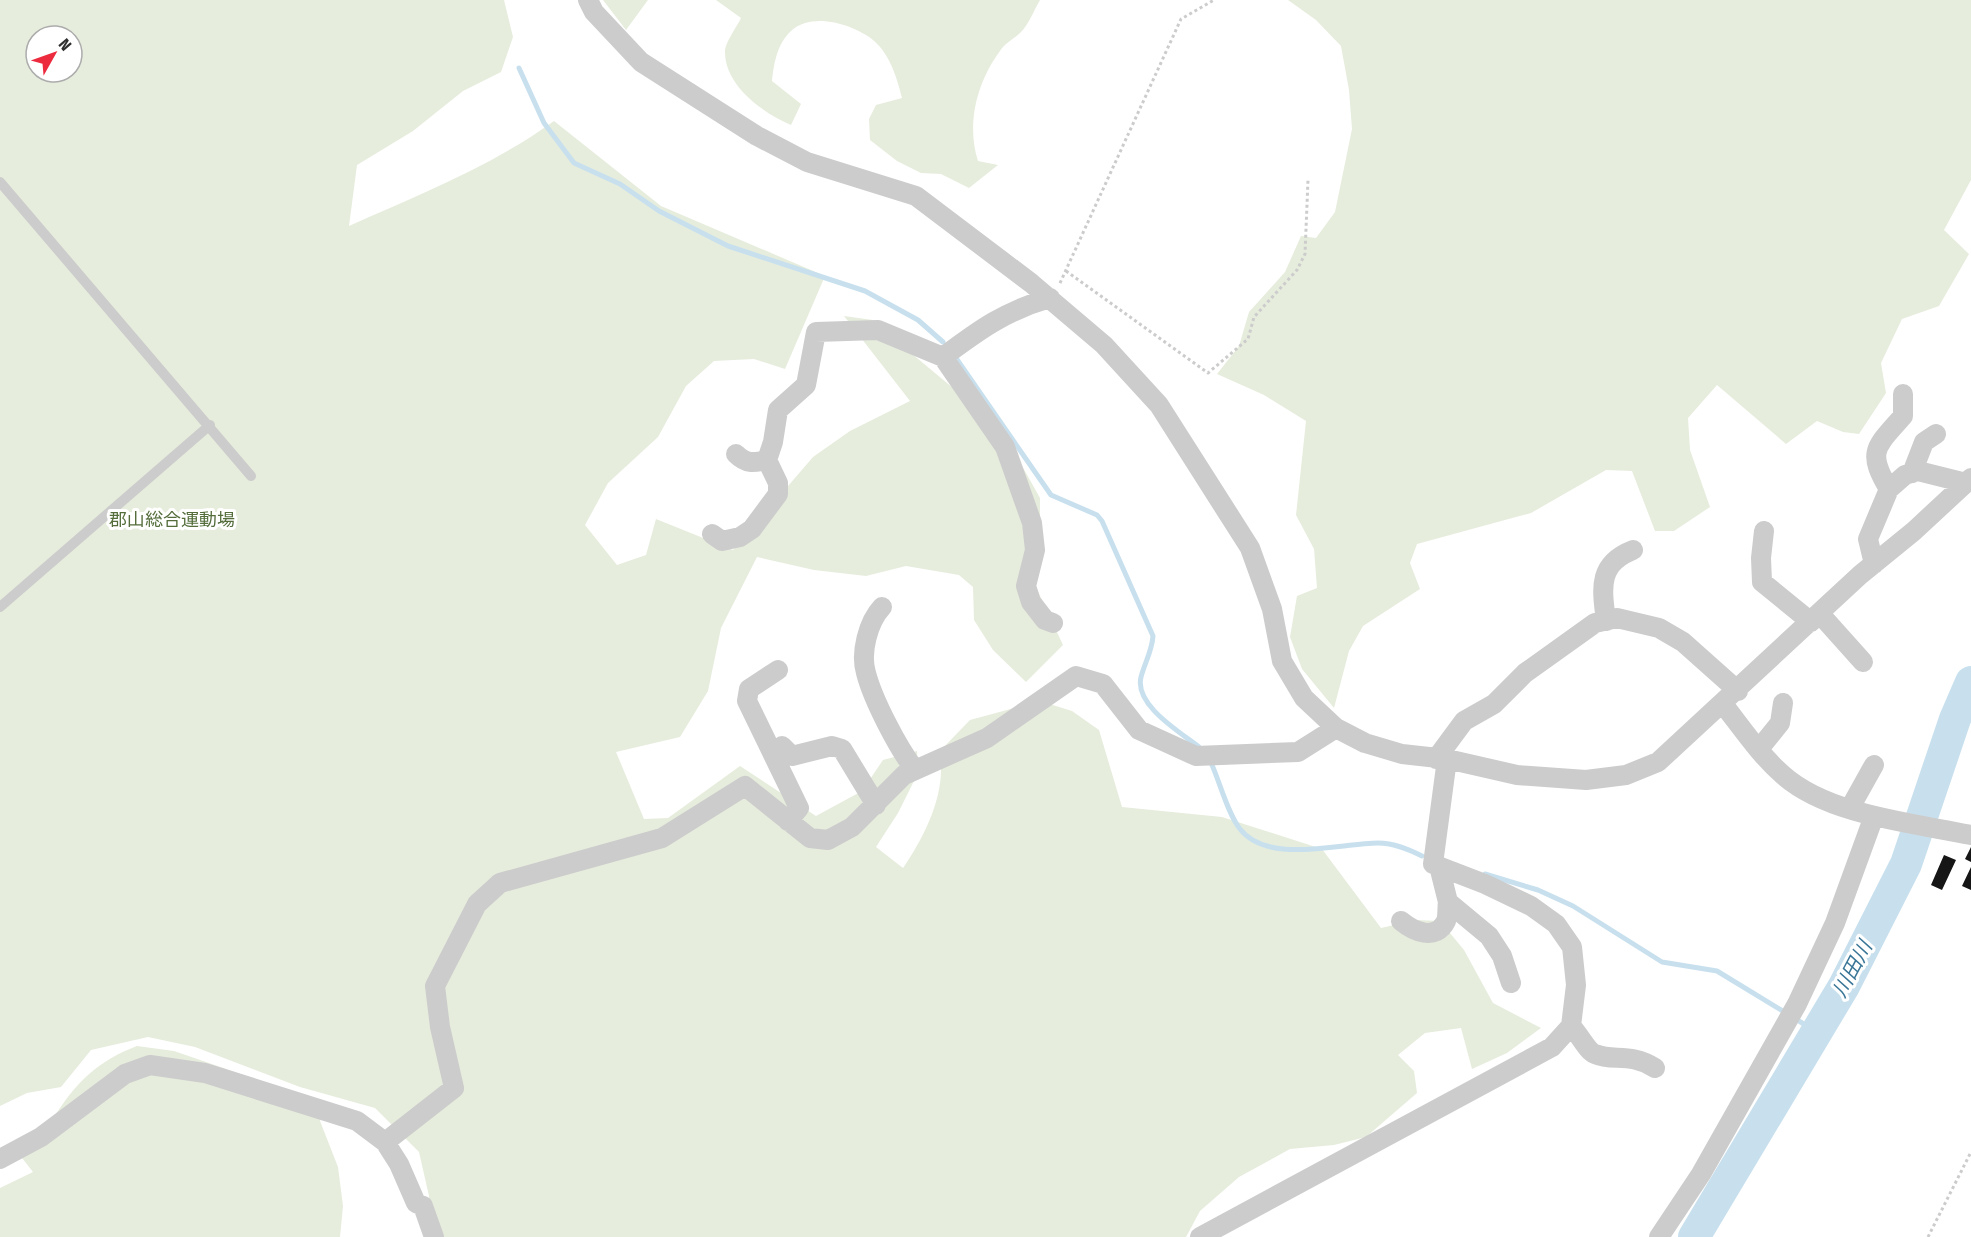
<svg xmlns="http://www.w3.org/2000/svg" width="1971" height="1237" font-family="'Fira Sans Condensed','Noto Sans JP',sans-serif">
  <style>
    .green { fill: #e6eddd; fill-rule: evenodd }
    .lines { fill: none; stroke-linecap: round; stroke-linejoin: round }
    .stream { stroke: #c8e0ee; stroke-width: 5 }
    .river { stroke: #c8e0ee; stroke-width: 32 }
    .building { fill: #161616 }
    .path { stroke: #ccc; stroke-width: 3; stroke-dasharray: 3 3; stroke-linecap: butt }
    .lane { stroke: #ccc; stroke-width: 10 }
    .street { stroke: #ccc; stroke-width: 20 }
    .labels { text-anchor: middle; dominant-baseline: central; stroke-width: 6; stroke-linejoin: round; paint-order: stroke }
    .park-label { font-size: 18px; fill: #546d3b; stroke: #fff }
    .water-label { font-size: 20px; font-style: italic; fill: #397596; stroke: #fff }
  </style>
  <rect width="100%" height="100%" fill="#fff"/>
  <!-- green -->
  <path class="green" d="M 0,0 L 504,0 L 513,37 L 501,72 L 463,91 L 413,131 L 357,165 L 349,226 C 418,195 492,166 554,121 L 661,206 L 825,276 L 785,369 L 754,359 L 714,361 L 686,386 L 658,437 L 608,483 L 585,525 L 617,565 L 646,555 L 656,519 L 733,550 L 813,457 L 850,431 L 910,401 L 844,316 L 880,321 L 911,353 L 959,393 L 1013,450 L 1040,498 L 1040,552 L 1035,585 L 1063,645 L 1026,682 L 993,650 L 974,620 L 973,587 L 959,575 L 906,566 L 866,576 L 814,570 L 757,557 L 721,628 L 708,691 L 680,737 L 616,752 L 644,819 L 668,818 L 740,766 L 816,816 L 862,791 L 883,760 L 917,751 L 918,773 L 898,813 L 876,847 L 903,868 C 925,836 948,790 939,752 L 970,720 L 1040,701 L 1072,711 L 1099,730 L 1122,807 L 1222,817 L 1322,849 L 1381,928 L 1416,920 L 1440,921 L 1464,950 L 1493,1003 L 1541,1028 L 1507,1053 L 1472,1069 L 1461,1028 L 1425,1033 L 1398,1055 L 1414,1071 L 1417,1093 L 1366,1137 L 1334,1145 L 1290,1149 L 1239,1177 L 1200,1211 L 1186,1237 L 430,1237 L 429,1196 L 419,1152 L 375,1108 L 300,1087 L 195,1047 L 148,1037 L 91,1050 L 61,1087 L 27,1093 L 0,1106 ZM 36,36 L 72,36 L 72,72 L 36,72 Z
    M 603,0 L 648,0 L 626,30 Z
    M 716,0 L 1040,0 C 1034,10 1029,24 1021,32 C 1014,39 1005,43 1000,51 C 977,82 966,124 978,161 L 998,165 L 969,188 L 941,174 L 921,173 L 897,161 L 870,140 L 869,119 L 876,105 L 902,98 C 897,78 890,54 873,40 C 854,25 813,11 791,31 C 777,44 774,63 772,81 L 801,104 L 791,125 C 763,113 725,86 725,52 C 725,42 737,27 741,18 Z
    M 1288,0 L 1971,0 L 1971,180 L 1944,230 L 1969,254 L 1939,306 L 1902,319 L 1881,363 L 1886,393 L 1859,434 L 1843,432 L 1817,421 L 1786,444 L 1717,385 L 1688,418 L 1690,450 L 1710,507 L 1674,531 L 1655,531 L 1632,471 L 1606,470 L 1531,513 L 1417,544 L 1410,563 L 1420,589 L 1363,626 L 1349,651 L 1334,708 L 1302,669 L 1290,637 L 1297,596 L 1317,588 L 1314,549 L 1296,515 L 1306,421 L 1264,395 L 1217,374 L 1239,346 L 1249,312 L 1285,272 L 1301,236 L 1316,238 L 1335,212 L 1352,129 L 1349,90 L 1341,46 L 1316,20 Z
    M 137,1046 L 174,1051 L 328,1104 L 320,1121 L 338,1167 L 343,1206 L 340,1237 L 0,1237 L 0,1188 L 33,1172 L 22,1158 C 40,1144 44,1132 56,1114 C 78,1080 100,1060 137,1046 Z"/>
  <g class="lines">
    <!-- stream -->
    <path class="stream" d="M 519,68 L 544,123 L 574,163 L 620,184 L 659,211 L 728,246 L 865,291 L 918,320 L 943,342
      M 956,358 L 1051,495 L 1097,515 L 1102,521 L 1153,636 C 1152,651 1145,662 1141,677 C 1134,705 1180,732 1199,747
      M 1212,765 C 1220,783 1228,814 1240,829 C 1268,865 1340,843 1378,843 C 1394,843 1408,849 1422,856
      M 1485,874 L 1538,890 L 1573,906 L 1662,962 L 1717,971 L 1786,1013
      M 1794,1018 L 1817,1032"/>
    <!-- river -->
    <path class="river" d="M 1694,1237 L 1844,986 L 1906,864 L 1955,719 L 1971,682"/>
  </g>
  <!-- building -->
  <path class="building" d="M 1971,847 L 1971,862 L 1965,859 Z
    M 1944,855 L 1956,860 L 1942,890 L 1931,885 Z
    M 1971,867 L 1971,890 L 1962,886 Z"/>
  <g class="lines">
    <!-- path -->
    <path class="path" d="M 1066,271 L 1208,373 L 1248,339 L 1254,317 L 1297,270 L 1305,254 L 1308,180
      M 1060,283 L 1181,19 L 1214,0
      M 1928,1237 L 1971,1152"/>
    <!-- lane -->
    <path class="lane" d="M 0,182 L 251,476
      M 0,607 L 210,425"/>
    <!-- street -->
    <path class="street" d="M 588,0 L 594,12 L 641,62 L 757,136 L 807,162 L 916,196 L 1031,283 L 1104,345 L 1159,405 L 1250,548 L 1272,609 L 1282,661 L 1304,698 L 1336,728 L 1365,743 L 1402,754 L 1447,759 L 1517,775 L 1586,780 L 1626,775 L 1658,762 L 1860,575 L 1914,531 L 1971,478
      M 943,357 L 1005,447 L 1032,523 L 1035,550 L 1026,586 L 1031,602 L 1045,620 L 1053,623
      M 736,454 C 746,464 753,463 767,460
      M 1912,473 L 1924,442 L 1936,434
      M 1889,489 C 1866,451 1876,447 1903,416 L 1903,394
      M 1764,531 L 1761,558 L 1762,582 L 1811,622
      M 712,534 L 722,541 L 740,537 L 752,529 L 778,494 L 778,483 L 767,460 L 773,442 L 778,410 L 806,385 L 816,332 L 878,330 L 943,357 C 979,330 1005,311 1050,298
      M 1874,564 L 1868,539 L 1889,489 L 1905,475 L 1918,471 L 1966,483
      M 882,607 C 868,622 860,653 866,673 C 873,700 898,748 915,770
      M 1820,614 L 1863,662
      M 1606,621 C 1602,589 1597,564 1633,550
      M 778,670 L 749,689 L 747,701 L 799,808 L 788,821
      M 1723,704 C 1742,728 1760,755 1783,775 C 1828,815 1913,823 1971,835
      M 782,746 L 792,756 L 832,746 L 842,749 L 876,805
      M 1759,749 L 1780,723 L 1783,703
      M 1436,759 L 1464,721 L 1494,704 L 1525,673 L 1595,623 L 1617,618 L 1659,628 L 1683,642 L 1738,691
      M 1850,808 L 1874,765
      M 1439,866 L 1448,902 L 1489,936 L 1502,956 L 1511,983
      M 1401,921 C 1413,931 1436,942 1446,921 C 1448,916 1447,907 1448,902
      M 1571,1026 C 1580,1035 1587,1051 1595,1054 C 1613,1062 1630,1052 1655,1068
      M 385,1142 L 454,1088 L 440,1027 L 435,986 L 477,904 L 500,883 L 662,838 L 745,786 L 810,838 L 828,840 L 852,827 L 904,775 L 987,738 L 1076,676 L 1103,684 L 1139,730 L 1196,756 L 1298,752 L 1336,728
      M 0,1159 L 41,1137 L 125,1074 L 150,1065 L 205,1073 L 357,1121 L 385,1142 L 399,1164 L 416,1203 L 423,1206 L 434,1237
      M 1200,1237 L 1552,1047 L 1571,1026 L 1576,985 L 1572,947 L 1556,924 L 1531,906 L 1485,884 L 1433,864 L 1447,759
      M 1659,1237 L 1701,1174 L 1797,1004 L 1835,923 L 1874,816"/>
  </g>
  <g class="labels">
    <!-- park labels -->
    <g class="park-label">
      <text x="172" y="520">郡山総合運動場</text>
    </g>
    <!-- water labels -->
    <g class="water-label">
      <text transform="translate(1852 969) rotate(-62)">川田川</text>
    </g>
  </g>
  <!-- north arrow -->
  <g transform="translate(54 54) rotate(50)"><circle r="28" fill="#ffffff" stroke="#acacac" stroke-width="1.5"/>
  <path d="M0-4.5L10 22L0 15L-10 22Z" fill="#ed2b3f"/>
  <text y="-9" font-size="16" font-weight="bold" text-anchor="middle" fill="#2f2f2f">N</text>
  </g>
</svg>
